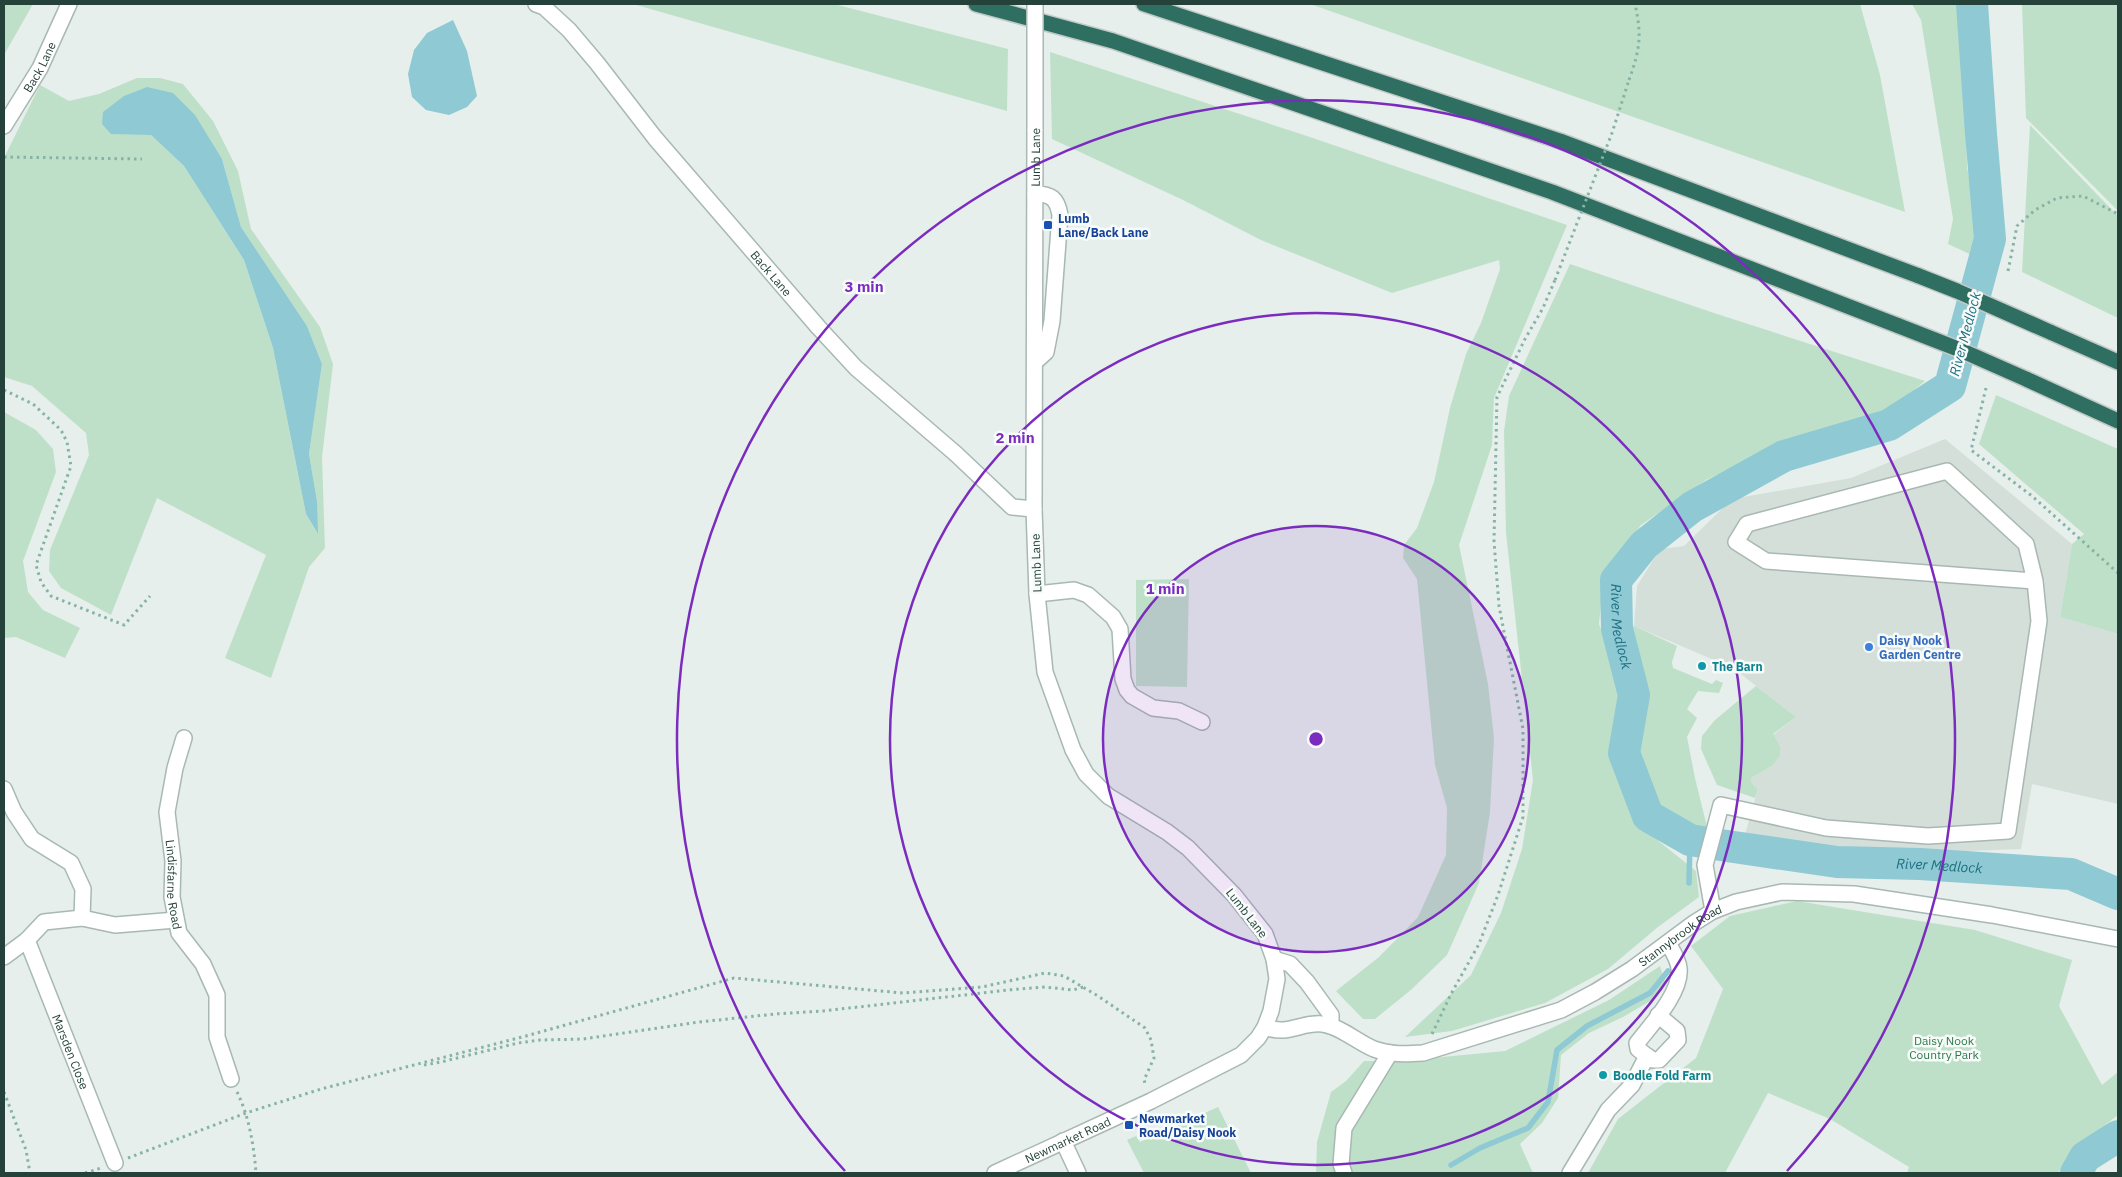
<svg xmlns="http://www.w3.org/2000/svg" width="2122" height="1177" font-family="'IBM Plex Sans',sans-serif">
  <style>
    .built { fill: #d4dfda }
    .green { fill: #bfe0c8; fill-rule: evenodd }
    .water { fill: #8ec9d4 }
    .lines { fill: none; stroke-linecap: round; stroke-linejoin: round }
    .stream { stroke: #8ec9d4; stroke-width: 5.5 }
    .river { stroke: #8ec9d4; stroke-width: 32 }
    .minor-casing { stroke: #a8b8b2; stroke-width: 18 }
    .highway-casing { stroke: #c2cac8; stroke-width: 18 }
    .path { stroke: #86b3a5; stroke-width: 3; stroke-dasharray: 2.5 4; stroke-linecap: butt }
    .minor { stroke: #fff; stroke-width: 15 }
    .highway { stroke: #2f6f62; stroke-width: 15 }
    .minor-bridge-casing { stroke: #a8b8b2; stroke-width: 18; stroke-linecap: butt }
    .highway-bridge-casing { stroke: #c2cac8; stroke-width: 18; stroke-linecap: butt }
    .path-bridge { stroke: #86b3a5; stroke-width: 3; stroke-dasharray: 2.5 4; stroke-linecap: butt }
    .minor-bridge { stroke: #fff; stroke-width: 15 }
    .highway-bridge { stroke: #2f6f62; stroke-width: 15 }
    .ring { fill: none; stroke: #7b2cbf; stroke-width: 2.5 }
    .transit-dot { fill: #1a4fb4; stroke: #f7fbf9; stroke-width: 2 }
    .shop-dot { fill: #3f7fe0; stroke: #f7fbf9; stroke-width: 2 }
    .culture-dot { fill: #0f9aa8; stroke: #f7fbf9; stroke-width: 2 }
    .labels { text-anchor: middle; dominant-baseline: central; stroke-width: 5; stroke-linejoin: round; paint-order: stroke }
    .street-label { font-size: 12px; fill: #24423a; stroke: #f7fbf9 }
    .transit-label { font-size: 12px; font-weight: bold; fill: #164399; stroke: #f7fbf9; text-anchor: start }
    .shop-label { font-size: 12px; font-weight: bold; fill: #366cbe; stroke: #f7fbf9; text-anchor: start }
    .culture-label { font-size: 12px; font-weight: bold; fill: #0d838f; stroke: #f7fbf9; text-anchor: start }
    .park-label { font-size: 12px; fill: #2d7a4b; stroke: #f7fbf9 }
    .water-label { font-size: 14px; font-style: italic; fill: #1c6f80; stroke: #f7fbf9 }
    .centre { fill: #7b2cbf; stroke: #f7fbf9; stroke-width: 2.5 }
    .ring-label { font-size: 15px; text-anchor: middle; font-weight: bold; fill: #7b2cbf; stroke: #f7fbf9; stroke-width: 5; stroke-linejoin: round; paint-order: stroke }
  </style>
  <rect width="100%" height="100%" fill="#e6efeb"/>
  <!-- built -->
  <path class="built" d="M 1945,439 L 2072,544 L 2060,617 L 2118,634 L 2118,804 L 2032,784 L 2021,849 L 1923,853 L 1743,842 L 1758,789 L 1752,783 L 1751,778 L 1772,766 L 1780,746 L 1773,735 L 1796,717 L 1733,668 L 1634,626 L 1637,586 L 1660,549 L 1684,546 L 1732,499 L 1851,478 Z"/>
  <!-- green -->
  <path class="green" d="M 4,4 L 33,4 L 4,55 Z
    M 633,4 L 834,4 L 1008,49 L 1007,111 Z
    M 1310,4 L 1860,4 L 1880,75 L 1905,212 Z
    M 1912,4 L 1962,4 L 1967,168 L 1981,230 L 1974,256 L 1948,244 L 1953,219 L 1921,20 Z
    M 2022,4 L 2118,4 L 2118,211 L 2026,118 Z
    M 1050,52 L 1307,136 L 1567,225 L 1494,398 L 1492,445 L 1459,545 L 1488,684 L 1494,738 L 1490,812 L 1479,883 L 1447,955 L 1412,989 L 1375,1019 L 1363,1019 L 1336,991 L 1379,957 L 1418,917 L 1446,855 L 1447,808 L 1435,765 L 1417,579 L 1403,558 L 1404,545 L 1417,528 L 1434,482 L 1450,408 L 1466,354 L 1481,323 L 1500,269 L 1499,260 L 1392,293 L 1261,240 L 1183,200 L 1052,139 Z
    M 137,78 L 160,78 L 183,84 L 213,121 L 238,171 L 251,229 L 320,327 L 333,364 L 322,457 L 325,548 L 309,567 L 271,678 L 225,658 L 266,555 L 157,498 L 111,615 L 61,588 L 49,571 L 50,550 L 89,455 L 86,433 L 32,386 L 4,377 L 4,158 L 40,85 L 69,101 L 99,94 ZM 151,135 L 222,159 L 241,227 L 307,326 L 322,364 L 309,454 L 317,501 L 317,533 L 306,514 L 273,348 L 244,260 L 184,166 Z
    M 2030,125 L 2118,216 L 2118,318 L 2022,272 Z
    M 1570,264 L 1717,314 L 1925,381 L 1881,417 L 1786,442 L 1706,480 L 1641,525 L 1604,573 L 1599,624 L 1623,693 L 1612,750 L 1635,822 L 1696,871 L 1699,897 L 1658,927 L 1608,969 L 1545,1003 L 1452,1031 L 1405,1037 L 1471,975 L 1501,913 L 1522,849 L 1533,780 L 1506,533 L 1504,431 L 1509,396 Z
    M 1996,395 L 2118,449 L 2118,634 L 2060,617 L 2072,544 L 2084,534 L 1979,444 Z
    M 4,412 L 36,430 L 53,449 L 56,472 L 23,561 L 28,592 L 43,610 L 80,628 L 65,658 L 16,637 L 4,638 Z
    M 1189,579 L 1187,687 L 1136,686 L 1136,580 Z
    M 1622,624 L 1634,626 L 1677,646 L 1672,662 L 1673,668 L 1712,684 L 1716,680 L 1723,683 L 1719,693 L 1698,691 L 1687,709 L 1697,718 L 1687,737 L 1695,778 L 1708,831 L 1705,838 L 1683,828 L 1652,804 L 1640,772 L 1637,754 L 1640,728 L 1637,683 Z
    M 1756,686 L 1796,717 L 1773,734 L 1780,746 L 1780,755 L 1772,766 L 1751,778 L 1752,783 L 1758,789 L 1755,798 L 1717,785 L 1701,749 L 1702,736 L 1715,720 Z
    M 1797,901 L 1975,930 L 2072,960 L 2059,1006 L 2102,1085 L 2118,1072 L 2118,1115 L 2082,1143 L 2058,1173 L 1907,1173 L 1909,1167 L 1830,1119 L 1768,1093 L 1725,1173 L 1588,1173 L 1618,1119 L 1696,1058 L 1723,989 L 1691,946 L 1730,916 Z
    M 1660,966 L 1665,982 L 1652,1000 L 1623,1017 L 1589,1033 L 1561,1055 L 1558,1098 L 1542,1123 L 1520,1144 L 1533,1173 L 1316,1173 L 1317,1142 L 1331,1092 L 1346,1081 L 1364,1061 L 1401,1061 L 1505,1051 L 1609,1000 Z
    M 1218,1107 L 1251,1173 L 1144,1173 L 1127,1140 L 1136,1136 L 1140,1142 Z"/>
  <!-- water -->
  <path class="water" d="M 453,20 L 467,51 L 477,96 L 467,107 L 449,115 L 426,110 L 412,97 L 408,74 L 414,50 L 427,33 Z
    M 147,87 L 173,93 L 195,115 L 222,159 L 241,227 L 307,326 L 322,364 L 309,454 L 317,501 L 318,534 L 306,514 L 273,348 L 244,260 L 184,166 L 151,135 L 111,134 L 102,124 L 103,112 L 124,96 Z"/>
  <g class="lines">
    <!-- stream -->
    <path class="stream" d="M 1689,883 L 1690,840
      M 1451,1165 L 1480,1148 L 1528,1128 L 1548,1102 L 1557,1050 L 1587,1026 L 1650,993 L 1668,971"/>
    <!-- river -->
    <g class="river">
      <path id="s1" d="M 1972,4 L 1981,134 L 1990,239 L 1950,386 L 1889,425 L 1784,456 L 1692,507 L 1644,545 L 1616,580 L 1617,629 L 1634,695 L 1624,753 L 1648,816 L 1690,840 L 1727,846 L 1837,862 L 1920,864 L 2071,874 L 2118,894"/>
      <path d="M 2076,1173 L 2085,1157 L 2118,1136"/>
    </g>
    <defs>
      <g id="minor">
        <path id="s2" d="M 536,4 L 544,7 L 569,30 L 597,63 L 655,138 L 819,328 L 856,368 L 956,454 L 1012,507 L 1034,509"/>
        <path id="s3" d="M 4,126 L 40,68 L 69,4"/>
        <path d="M 1035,194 C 1051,194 1057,198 1060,215 L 1052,321 L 1046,352 L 1035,362"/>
        <path d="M 1037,594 L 1074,590 L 1088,595 L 1113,617 L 1120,629 L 1123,679 L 1127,690 L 1132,696 L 1153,708 L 1179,711 L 1202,722"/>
        <path id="s4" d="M 184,738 L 175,768 L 167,812 L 173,861 L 172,897 L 179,933 L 203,964 L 217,995 L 217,1037 L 231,1079"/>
        <path d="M 4,789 L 14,812 L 32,839 L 71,863 L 83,889 L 82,918"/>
        <path d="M 1713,911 L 1705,865 L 1721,805 L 1826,828 L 1928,836 L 2008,831 L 2039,621 L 2035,581 L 2026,544 L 1947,471 L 1747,524 L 1736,542 L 1766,561 L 2035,581"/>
        <path id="s5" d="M 27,940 L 115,1163"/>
        <path d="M 4,957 L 27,940 L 44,922 L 82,918 L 115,925 L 176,920"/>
        <path d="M 1274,959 L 1290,964 L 1307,982 L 1331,1015 L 1331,1026"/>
        <path id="s6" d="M 1265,1027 C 1288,1036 1301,1022 1322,1024 C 1340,1026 1357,1042 1374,1049 C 1390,1055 1407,1054 1423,1053 L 1561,1010 L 1595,992 L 1632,969 L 1694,923 L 1713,911 L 1736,902 L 1782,892 L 1854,894 L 1992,915 L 2118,939"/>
        <path d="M 1647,1056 L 1653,1060 L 1659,1060 L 1678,1040 L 1677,1031 L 1658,1015"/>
        <path d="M 1063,1141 L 1078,1173"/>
        <path id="s7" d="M 995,1173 L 1151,1101 L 1241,1055 L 1258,1038 L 1265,1027 L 1271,1011 L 1277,979 L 1274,959 L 1265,934 L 1234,895 L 1188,848 L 1167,832 L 1108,796 L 1086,774 L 1073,750 L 1045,672 L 1037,594 L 1034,509 L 1035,129"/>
        <path d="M 1344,1173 L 1341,1164 L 1344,1128 L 1390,1053"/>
        <path d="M 1570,1173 L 1608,1110 L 1632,1085 L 1647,1056 L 1638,1049 L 1637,1043 C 1651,1025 1682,992 1679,968 C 1678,959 1672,950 1668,943"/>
      </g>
      <path id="highway" d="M 976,4 L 1113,41 L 1552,192 L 1899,326
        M 1144,4 L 1560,141 L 1919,276
        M 2050,332 L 2118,362
        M 2026,379 L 2118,421"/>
    </defs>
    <!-- minor casing -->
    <use href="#minor" class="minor-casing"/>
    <!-- highway casing -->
    <use href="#highway" class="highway-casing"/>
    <!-- path -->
    <path class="path" d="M 1629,80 C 1640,49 1642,36 1635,4
      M 4,157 L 142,159
      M 2008,271 L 2017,226 L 2035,210 L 2057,198 L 2083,196 L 2118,214
      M 1986,388 L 1971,450 L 2032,496 L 2118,573
      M 4,390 L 33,404 L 61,430 L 67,442 L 71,466 L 36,565 L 41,582 L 51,596 L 124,625 L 150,596
      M 1432,1034 L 1451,994 L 1479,944 L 1498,895 L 1523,817 L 1523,729 L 1499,606 L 1494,541 L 1497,397 L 1525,339 L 1543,308 L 1555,280
      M 424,1065 L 441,1062 L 518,1043 L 540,1040 L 583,1039 L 699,1022 L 775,1014 L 823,1011 L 1008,990 L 1045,987 L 1073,990 L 1083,987
      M 4,1092 L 26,1150 L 30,1173
      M 237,1092 C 249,1116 254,1146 256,1173
      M 128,1158 L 246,1113 L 321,1089 L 526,1036 L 734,978 L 903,993 L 982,987 L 1045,973 L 1064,976 L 1098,996 L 1145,1028 L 1151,1040 L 1154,1058 L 1144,1080 L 1146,1086
      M 85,1173 L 101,1168"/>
    <!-- minor -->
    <use href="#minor" class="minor"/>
    <!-- highway -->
    <use href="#highway" class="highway"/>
    <defs>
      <path id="minor-bridge" d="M 1035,129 L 1035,4"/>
      <path id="highway-bridge" d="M 1919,276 L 1957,291 L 2050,332
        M 1899,326 L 1958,349 L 2026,379"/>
    </defs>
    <!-- minor-bridge casing -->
    <use href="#minor-bridge" class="minor-bridge-casing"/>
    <!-- highway-bridge casing -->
    <use href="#highway-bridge" class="highway-bridge-casing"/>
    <!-- path-bridge -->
    <path class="path-bridge" d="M 1555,280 L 1612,133 L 1629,80"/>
    <!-- minor-bridge -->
    <use href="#minor-bridge" class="minor-bridge"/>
    <!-- highway-bridge -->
    <use href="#highway-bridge" class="highway-bridge"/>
  </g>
  <!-- distance rings -->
  <circle cx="1316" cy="739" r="213" fill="#7b2cbf" fill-opacity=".12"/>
  <g class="ring">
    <circle cx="1316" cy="739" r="213"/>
    <circle cx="1316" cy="739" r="426"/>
    <path d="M845 1171A639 639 0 1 1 1787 1171"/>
  </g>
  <!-- markers -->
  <g class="transit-dot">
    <rect x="1043" y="220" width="10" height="10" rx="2.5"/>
    <rect x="1124" y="1120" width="10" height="10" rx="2.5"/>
  </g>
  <circle class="shop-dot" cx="1869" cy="647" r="5"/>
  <g class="culture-dot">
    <circle cx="1702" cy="666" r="5"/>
    <circle cx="1603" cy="1075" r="5"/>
  </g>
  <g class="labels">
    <!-- street labels -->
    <g class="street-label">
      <text stroke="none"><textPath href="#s3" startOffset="69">Back Lane</textPath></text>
      <text stroke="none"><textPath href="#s7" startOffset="1274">Lumb Lane</textPath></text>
      <text stroke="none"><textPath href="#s2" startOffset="359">Back Lane</textPath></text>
      <text transform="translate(1036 563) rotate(-92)">Lumb Lane</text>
      <text stroke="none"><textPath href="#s4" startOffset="149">Lindisfarne Road</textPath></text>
      <text transform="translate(1247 913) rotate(52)">Lumb Lane</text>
      <text stroke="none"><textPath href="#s6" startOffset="451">Stannybrook Road</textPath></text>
      <text stroke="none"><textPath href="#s5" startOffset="120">Marsden Close</textPath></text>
      <text stroke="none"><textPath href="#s7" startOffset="80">Newmarket Road</textPath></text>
    </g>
    <!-- transit labels -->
    <g class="transit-label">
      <text x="1058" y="218">Lumb<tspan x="1058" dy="14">Lane/Back Lane</tspan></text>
      <text x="1139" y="1118">Newmarket<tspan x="1139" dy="14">Road/Daisy Nook</tspan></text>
    </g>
    <!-- shop labels -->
    <g class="shop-label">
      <text x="1879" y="640">Daisy Nook<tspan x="1879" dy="14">Garden Centre</tspan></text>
    </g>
    <!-- culture labels -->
    <g class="culture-label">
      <text x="1712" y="666">The Barn</text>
      <text x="1613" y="1075">Boodle Fold Farm</text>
    </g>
    <!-- park labels -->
    <g class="park-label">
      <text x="1944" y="1040">Daisy Nook<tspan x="1944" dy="14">Country Park</tspan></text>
    </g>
    <!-- water labels -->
    <g class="water-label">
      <text transform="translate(1965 334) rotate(-75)">River Medlock</text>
      <text stroke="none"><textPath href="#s1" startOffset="828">River Medlock</textPath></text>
      <text stroke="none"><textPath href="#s1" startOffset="1324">River Medlock</textPath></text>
    </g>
  </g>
  <circle cx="1316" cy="739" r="8" class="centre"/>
  <g class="ring-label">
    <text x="864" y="292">3 min</text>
    <text x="1015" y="443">2 min</text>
    <text x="1165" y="594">1 min</text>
  </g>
  <!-- border -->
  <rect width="2122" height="1177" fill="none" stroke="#24423a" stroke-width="10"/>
</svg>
